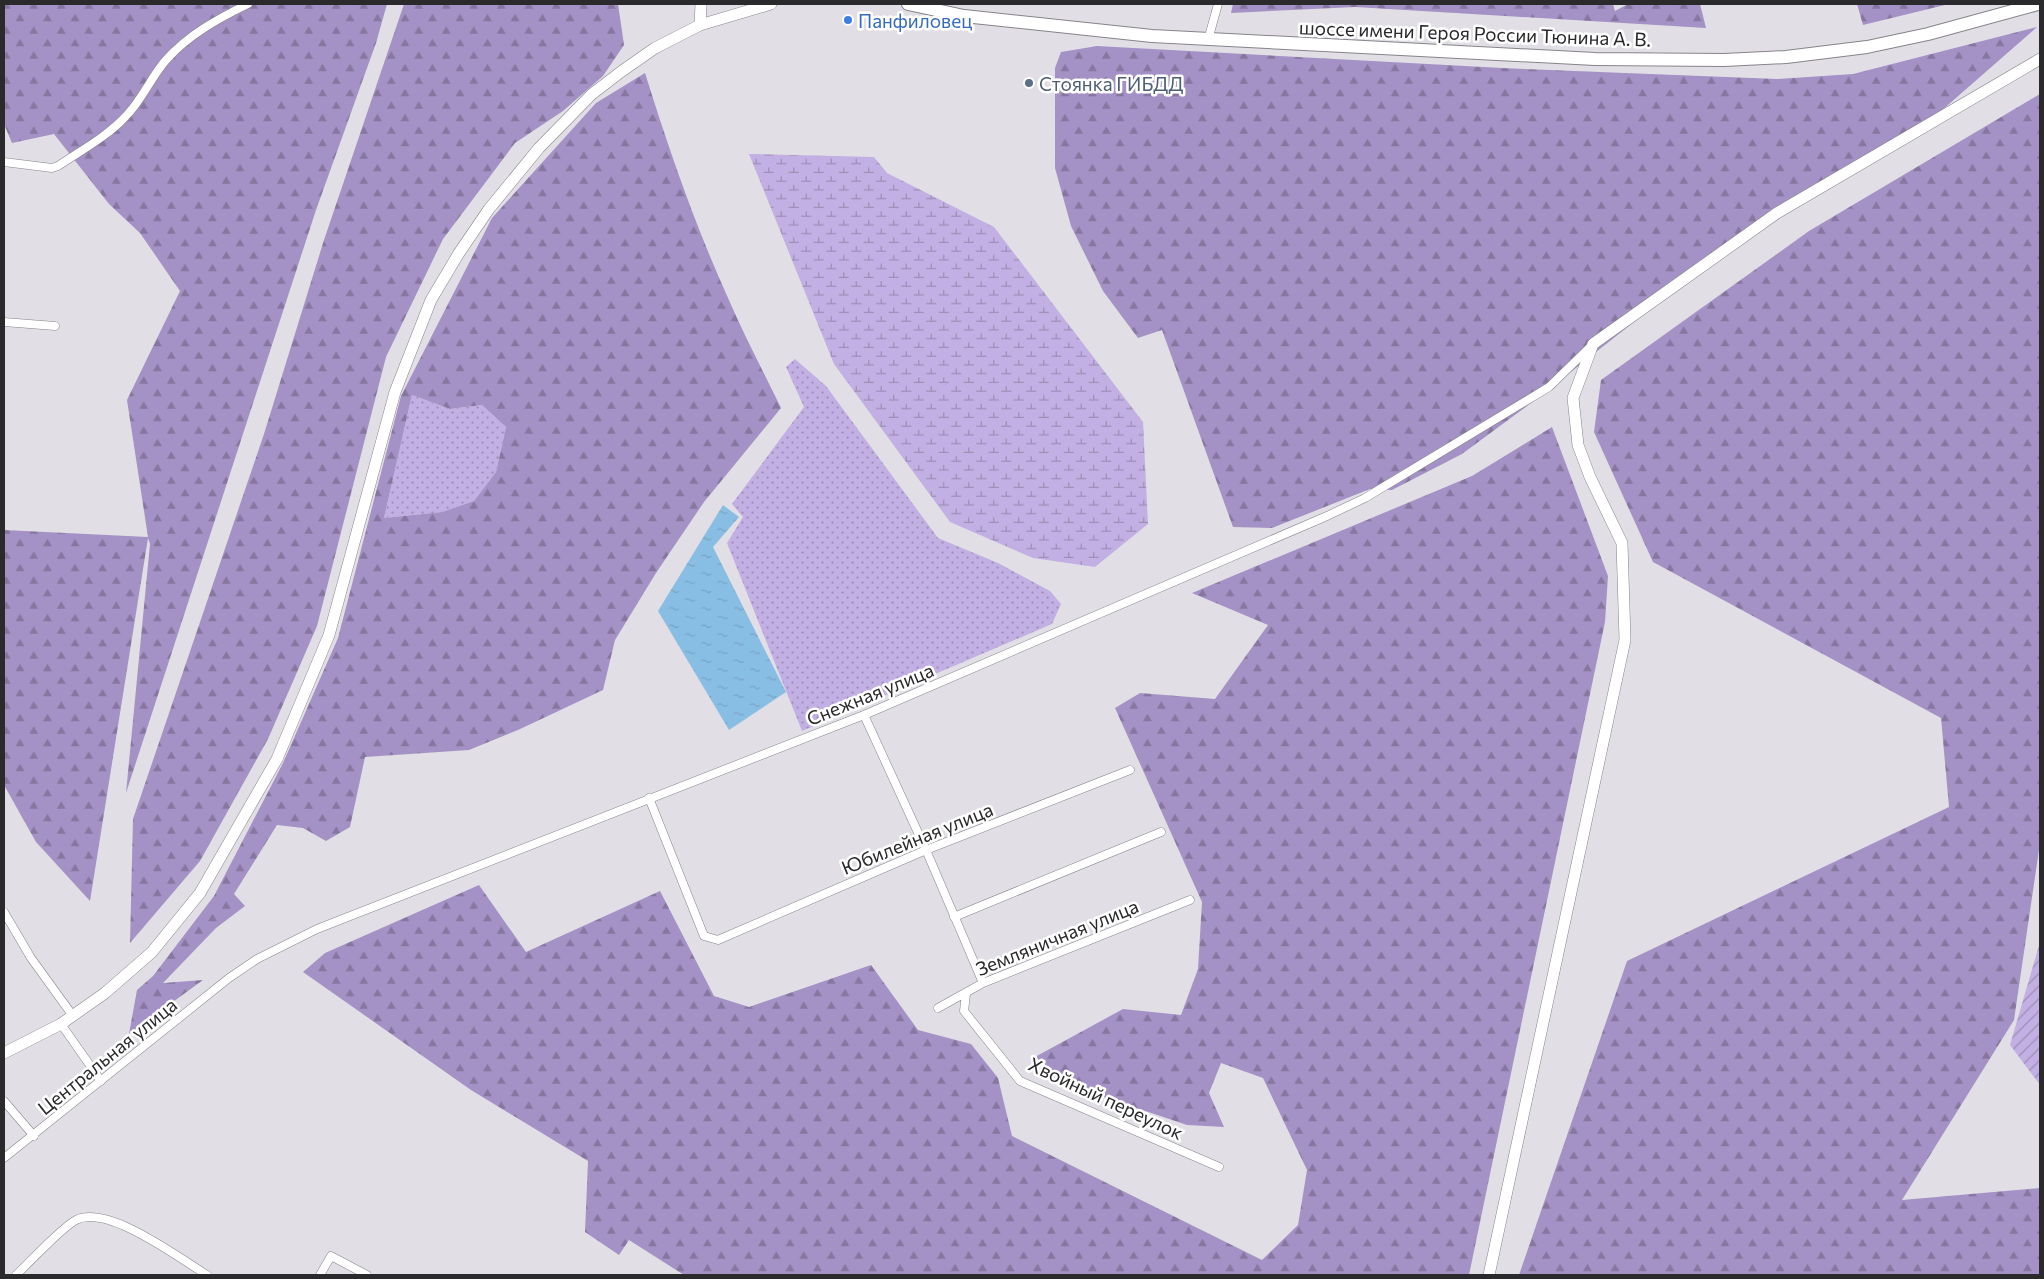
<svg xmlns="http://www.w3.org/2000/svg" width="2044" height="1279" font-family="Commissioner,sans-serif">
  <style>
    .grass { fill: url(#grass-dots) }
    .forest { fill: url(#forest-firs); fill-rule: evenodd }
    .wetland { fill: url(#wetland-marsh) }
    .garden { fill: url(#garden-furrows) }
    .water { fill: url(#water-ripples) }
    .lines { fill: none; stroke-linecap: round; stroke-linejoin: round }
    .street-casing { stroke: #86848a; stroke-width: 9 }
    .secondary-casing { stroke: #86848a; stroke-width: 12 }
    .primary-casing { stroke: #86848a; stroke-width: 14 }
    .street { stroke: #fff; stroke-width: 8 }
    .secondary { stroke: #fff; stroke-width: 11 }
    .primary { stroke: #fff; stroke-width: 12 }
    .shop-dot { fill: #3f7fe0; stroke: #fff; stroke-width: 2 }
    .service-dot { fill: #5c6f8a; stroke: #fff; stroke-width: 2 }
    .labels { text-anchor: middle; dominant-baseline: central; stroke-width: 5; stroke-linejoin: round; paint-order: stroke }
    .shop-label { font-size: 19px; fill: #366cbe; stroke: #fff; text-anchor: start }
    .street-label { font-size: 19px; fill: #2a292b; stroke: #fff }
    .service-label { font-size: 19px; fill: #4e5e75; stroke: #fff; text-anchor: start }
  </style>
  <defs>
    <pattern id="grass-dots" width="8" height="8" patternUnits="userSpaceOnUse" patternTransform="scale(1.25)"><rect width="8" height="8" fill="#c2afe3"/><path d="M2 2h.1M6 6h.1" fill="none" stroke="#9e8eb8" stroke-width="1.8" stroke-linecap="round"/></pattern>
    <pattern id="forest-firs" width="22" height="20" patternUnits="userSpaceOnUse" patternTransform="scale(1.25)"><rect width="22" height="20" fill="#a491c5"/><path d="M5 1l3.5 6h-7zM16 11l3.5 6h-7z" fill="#8676a0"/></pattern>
    <pattern id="wetland-marsh" width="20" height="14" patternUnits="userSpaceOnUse" patternTransform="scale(1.25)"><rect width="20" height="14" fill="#c2afe3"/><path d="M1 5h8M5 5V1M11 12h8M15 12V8" fill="none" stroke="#9e8eb8"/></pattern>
    <pattern id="garden-furrows" width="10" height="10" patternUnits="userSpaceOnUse" patternTransform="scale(1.25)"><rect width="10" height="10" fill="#c2afe3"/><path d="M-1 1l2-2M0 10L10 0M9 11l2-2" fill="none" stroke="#9e8eb8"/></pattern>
    <pattern id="water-ripples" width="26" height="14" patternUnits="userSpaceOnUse" patternTransform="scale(1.25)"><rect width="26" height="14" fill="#89bee4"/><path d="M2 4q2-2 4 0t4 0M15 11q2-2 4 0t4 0" fill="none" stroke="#76a3c4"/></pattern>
  </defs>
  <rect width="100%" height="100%" fill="#e1dfe5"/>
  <!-- grass -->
  <path class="grass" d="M 795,359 L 826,386 L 938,538 L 998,563 L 1050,591 L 1061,604 L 1052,624 L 802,731 L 727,543 L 743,517 L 732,504 L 804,407 L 786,367 Z
    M 412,395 L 450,409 L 482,405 L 506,427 L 496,472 L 474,501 L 442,512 L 384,518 Z"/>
  <!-- forest -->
  <path class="forest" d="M 4,4 L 387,4 L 376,43 L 316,210 L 126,793 L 150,544 L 148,538 L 90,901 L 36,842 L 4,785 L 4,530 L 148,537 L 127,400 L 180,291 L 140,233 L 109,204 L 54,134 L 12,143 L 4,124 Z
    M 404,4 L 618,4 L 624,45 L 603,76 L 563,111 L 515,143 L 443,239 L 386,357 L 317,626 L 268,739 L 200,861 L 130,943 L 133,819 L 264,434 L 324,240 Z
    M 1233,4 L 1613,4 L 1615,11 L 1628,4 L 1700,4 L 1706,28 L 1355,7 L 1231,13 Z
    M 1857,4 L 1949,4 L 1863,25 Z
    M 2037,27 L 1933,118 L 1774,211 L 1538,398 L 1462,454 L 1392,490 L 1370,489 L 1272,528 L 1233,527 L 1162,330 L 1138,338 L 1103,291 L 1071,226 L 1055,168 L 1055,68 L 1061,52 L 1097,46 L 1502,68 L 1777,79 L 1853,74 Z
    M 645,73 C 669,150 695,225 728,298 C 744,335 763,371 781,408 L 704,502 L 656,573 L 615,640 L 603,690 L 518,730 L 469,750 L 365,757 L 350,827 L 326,841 L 303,828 L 277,825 L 234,894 L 245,906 L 216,928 L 163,983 L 203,980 L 129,1034 L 137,990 L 153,976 L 214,896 L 283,763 L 338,638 L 401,396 L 492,218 L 596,103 ZM 412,395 L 450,409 L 482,405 L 506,427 L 496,472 L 474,501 L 442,512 L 384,518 Z
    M 2040,94 L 2040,843 L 2014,1020 L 1902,1200 L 2040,1188 L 2040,1275 L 1519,1275 L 1627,961 L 1949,807 L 1941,718 L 1653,562 L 1594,432 L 1601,380 L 1809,231 Z
    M 1552,427 L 1608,576 L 1605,622 L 1469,1275 L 684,1275 L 629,1240 L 619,1255 L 585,1232 L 588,1161 L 471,1090 L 303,972 L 325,953 L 479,885 L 526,952 L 660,891 L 714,996 L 749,1007 L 871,965 L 918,1030 L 971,1044 L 998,1078 L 1012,1136 L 1262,1260 L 1298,1225 L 1307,1170 L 1263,1078 L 1221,1063 L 1209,1093 L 1224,1127 L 1187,1125 L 1074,1087 L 1035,1057 L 1123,1009 L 1181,1015 L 1198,969 L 1202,902 L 1115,708 L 1140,693 L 1215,699 L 1268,625 L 1192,593 L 1472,476 Z"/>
  <!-- wetland -->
  <path class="wetland" d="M 749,154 L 874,157 L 887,173 L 994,227 L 1143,422 L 1148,524 L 1095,567 L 1033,558 L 950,522 L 834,364 Z"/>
  <!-- garden -->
  <path class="garden" d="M 2040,942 L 2040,1085 L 2010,1045 Z"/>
  <!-- water -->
  <path class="water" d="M 723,505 L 739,517 L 713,547 L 786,692 L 729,730 L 658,611 Z"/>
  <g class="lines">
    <defs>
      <path id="street" d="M 1208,40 L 1218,4
        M 4,162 L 52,168 L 58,166 C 80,151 108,136 126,116 C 142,100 151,77 166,60 C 188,35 219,18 248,4
        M 4,322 L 55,326
        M 864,715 L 926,850 L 983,983
        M 649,798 L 704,936 L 718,940 L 926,850 L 1130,770
        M 4,912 L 31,958 L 73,1016
        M 954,917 L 1161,832
        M 966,994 L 964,1011 L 1020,1081 L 1219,1167
        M 938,1008 L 983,983 L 1190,900
        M 61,1024 L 101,1081
        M 4,1101 L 34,1136
        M 4,1158 L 229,978 L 257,959 L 317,929 L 864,715 L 1327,516 L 1365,498 L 1549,387 L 1590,347
        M 16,1275 C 30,1262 61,1228 76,1220 C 108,1204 179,1258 207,1275
        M 320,1275 L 331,1256 L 367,1275"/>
      <path id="secondary" d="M 700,25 L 701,4
        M 4,1053 L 61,1024 L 105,993 L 152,952 L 200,893 L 277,759 L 329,635 L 395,392 L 431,300 L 459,253 L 489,209 L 539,148 L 592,94 L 622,71 L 655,48 L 700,25 L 771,4
        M 1489,1275 L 1625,640 L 1622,543 L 1590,477 L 1578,445 L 1573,398 L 1593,344 L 1777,213 L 2040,59"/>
      <path id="primary" d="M 908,4 L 964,16 L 1152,36 L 1595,59 L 1724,60 L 1786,57 L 1867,47 L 1928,34 L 2038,4"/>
    </defs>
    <!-- street casing -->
    <use href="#street" class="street-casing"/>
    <!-- secondary casing -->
    <use href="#secondary" class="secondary-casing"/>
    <!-- primary casing -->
    <use href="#primary" class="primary-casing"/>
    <!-- street -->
    <use href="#street" class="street"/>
    <!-- secondary -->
    <use href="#secondary" class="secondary"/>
    <!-- primary -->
    <use href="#primary" class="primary"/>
  </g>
  <!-- markers -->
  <circle class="shop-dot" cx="848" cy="20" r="5"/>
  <circle class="service-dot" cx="1029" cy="83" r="5"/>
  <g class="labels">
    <!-- shop labels -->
    <g class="shop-label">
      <text x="858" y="20">Панфиловец</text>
    </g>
    <!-- street labels -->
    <g class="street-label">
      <text transform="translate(1475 33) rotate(2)">шоссе имени Героя России Тюнина А. В.</text>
      <text transform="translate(870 694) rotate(-22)">Снежная улица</text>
      <text transform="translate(917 838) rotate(-22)">Юбилейная улица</text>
      <text transform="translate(1057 937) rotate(-22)">Земляничная улица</text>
      <text transform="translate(107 1056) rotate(-39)">Центральная улица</text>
      <text transform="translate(1106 1098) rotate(25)">Хвойный переулок</text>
    </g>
    <!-- service labels -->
    <g class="service-label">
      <text x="1039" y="83">Стоянка ГИБДД</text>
    </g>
  </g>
  <!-- border -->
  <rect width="2044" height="1279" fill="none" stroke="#2a292b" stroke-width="10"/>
</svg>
